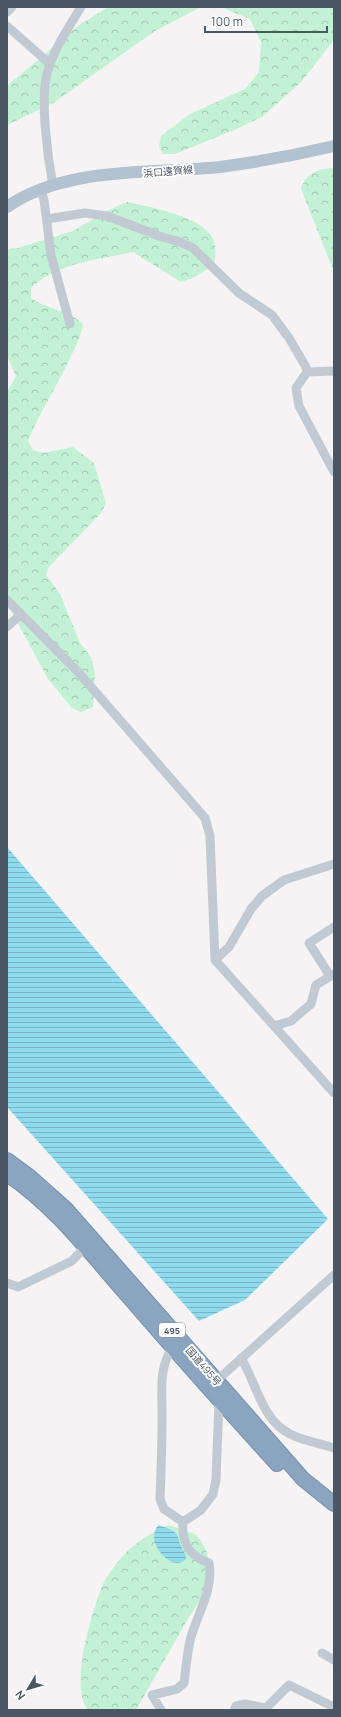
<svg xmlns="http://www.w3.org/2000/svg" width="341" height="1717" font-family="Manrope,'Noto Sans JP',sans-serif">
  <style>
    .forest { fill: url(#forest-crowns) }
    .water { fill: url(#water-rules) }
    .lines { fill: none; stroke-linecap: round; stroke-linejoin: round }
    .highway-casing { stroke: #7690ad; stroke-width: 16 }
    .minor { stroke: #c1cad2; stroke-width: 9 }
    .major { stroke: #b3c2d1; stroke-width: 12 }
    .highway { stroke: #8ba5c1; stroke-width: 14 }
    .labels { text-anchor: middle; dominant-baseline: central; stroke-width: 4; stroke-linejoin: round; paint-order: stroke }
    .shield { fill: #fff; stroke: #808990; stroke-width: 1 }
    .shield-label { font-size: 9px; font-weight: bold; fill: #4a5661 }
    .street-label { font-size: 10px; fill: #4a5661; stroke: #fff }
  </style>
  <defs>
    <pattern id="forest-crowns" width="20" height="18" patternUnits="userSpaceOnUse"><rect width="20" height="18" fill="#c3f1d5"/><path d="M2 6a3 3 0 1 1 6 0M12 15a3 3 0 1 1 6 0" fill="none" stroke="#a0c6b0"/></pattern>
    <pattern id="water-rules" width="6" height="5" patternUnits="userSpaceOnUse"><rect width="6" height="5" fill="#90daee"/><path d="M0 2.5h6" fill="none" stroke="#78b4c4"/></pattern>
  </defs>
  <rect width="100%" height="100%" fill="#f5f3f3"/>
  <!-- forest -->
  <path class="forest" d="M 108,7 L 334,7 L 334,40 L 301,82 L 262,117 L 234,130 L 175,154 L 163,154 L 159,146 L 161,136 L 190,114 L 245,89 L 259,72 L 261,42 L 250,19 L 223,8 L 199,8 L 155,31 L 53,103 L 7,125 L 7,86 L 78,26 Z
    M 334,168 L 334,272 L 301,189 C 307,172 317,169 334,168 Z
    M 127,202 C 147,206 196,216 209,233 C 217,242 216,254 214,265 L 195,277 L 181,282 L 133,252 C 99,260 58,262 31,288 L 31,298 C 48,310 67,309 83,324 C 81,336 76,346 71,356 C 58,385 40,411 28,441 L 33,450 L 43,453 L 73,447 L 94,463 L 106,504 L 100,514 L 49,567 L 46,575 L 60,594 L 80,643 L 91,657 L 95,673 L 93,707 L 81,712 L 72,708 L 48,679 L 7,603 L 7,392 L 16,376 L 7,356 L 7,249 L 18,248 L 73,231 L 109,210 Z
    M 168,1525 L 195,1534 L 201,1541 L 207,1552 L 210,1585 L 189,1617 L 136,1710 L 88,1710 C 69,1688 91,1615 101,1589 C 104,1580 111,1571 117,1563 C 129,1546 149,1534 168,1525 Z"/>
  <!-- water -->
  <path class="water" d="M 7,847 L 328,1219 L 245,1300 L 199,1321 L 7,1107 Z
    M 159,1525 L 172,1530 L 177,1534 L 180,1544 L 186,1556 L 186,1559 C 174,1571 155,1552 154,1537 C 154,1534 155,1531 156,1528 Z"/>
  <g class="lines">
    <defs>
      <path id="highway" d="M 7,1160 L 30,1177 L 66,1209 L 303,1479 L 334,1504
        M 7,1174 C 55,1206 90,1253 128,1296 C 177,1353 227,1409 277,1464"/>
    </defs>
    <!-- highway casing -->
    <use href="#highway" class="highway-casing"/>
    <!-- minor -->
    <path class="minor" d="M 7,12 L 12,7
      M 7,26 L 50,64
      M 53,186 C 48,159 39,95 48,70 C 55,47 69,27 81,7
      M 41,190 L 44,200 L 51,255 L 70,324
      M 47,219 L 85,213 L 107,216 L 162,237 L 180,242 L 193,248 L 239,293 L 272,315 L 289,338 L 306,367 L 307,372
      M 334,371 L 307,372 L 296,388 L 299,406 L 334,472
      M 7,600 L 79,673 L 205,818 L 210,836 L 215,960 L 334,1093
      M 7,627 L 21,614
      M 215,960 L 229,947 L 251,909 L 262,896 L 284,880 L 334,864
      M 330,976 L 309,943 L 334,927
      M 274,1026 L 291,1021 L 311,1004 L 316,985 L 334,974
      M 7,1283 L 18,1287 L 72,1261 L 85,1247
      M 173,1347 C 157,1368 163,1398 162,1422 C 162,1448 161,1473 160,1499 L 164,1509 L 183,1522
      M 241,1358 C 257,1384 261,1419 290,1434 C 303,1441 320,1443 334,1448
      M 214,1383 L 334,1275
      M 322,1653 L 334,1660
      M 161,1710 L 152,1695 L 177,1689 L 184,1683 C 186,1668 187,1652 191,1637 C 198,1613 214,1588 209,1563 C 190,1556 181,1544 183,1522 L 201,1510 L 213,1494 L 216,1480 L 219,1400
      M 234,1710 L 236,1706 L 245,1704 L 266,1708 L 289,1685 L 334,1707"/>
    <!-- major -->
    <path class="major" d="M 7,207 C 65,166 152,174 220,167 C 258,162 296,155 334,146"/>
    <!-- highway -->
    <use href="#highway" class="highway"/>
  </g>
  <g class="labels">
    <!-- shield labels -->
    <rect class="shield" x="159" y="1323" width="26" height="14" rx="3"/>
    <g class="shield-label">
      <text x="172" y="1330">495</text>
    </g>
    <!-- street labels -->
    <g class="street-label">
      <text transform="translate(168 171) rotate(-5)">浜口遠賀線</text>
      <text transform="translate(204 1366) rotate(49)">国道495号</text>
    </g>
  </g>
  <!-- border -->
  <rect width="341" height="1717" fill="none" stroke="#4a5661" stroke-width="16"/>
  <!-- north arrow -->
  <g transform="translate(28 1689) rotate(232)" stroke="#ffffff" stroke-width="3" paint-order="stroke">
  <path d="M0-3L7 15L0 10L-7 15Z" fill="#4a5661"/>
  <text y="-6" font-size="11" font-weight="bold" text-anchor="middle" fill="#4a5661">N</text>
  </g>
  <!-- scale -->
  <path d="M205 26v6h122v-6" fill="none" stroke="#4a5661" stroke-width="2"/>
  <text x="211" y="26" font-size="12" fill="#4a5661" stroke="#ffffff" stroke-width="3" paint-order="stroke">100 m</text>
</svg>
